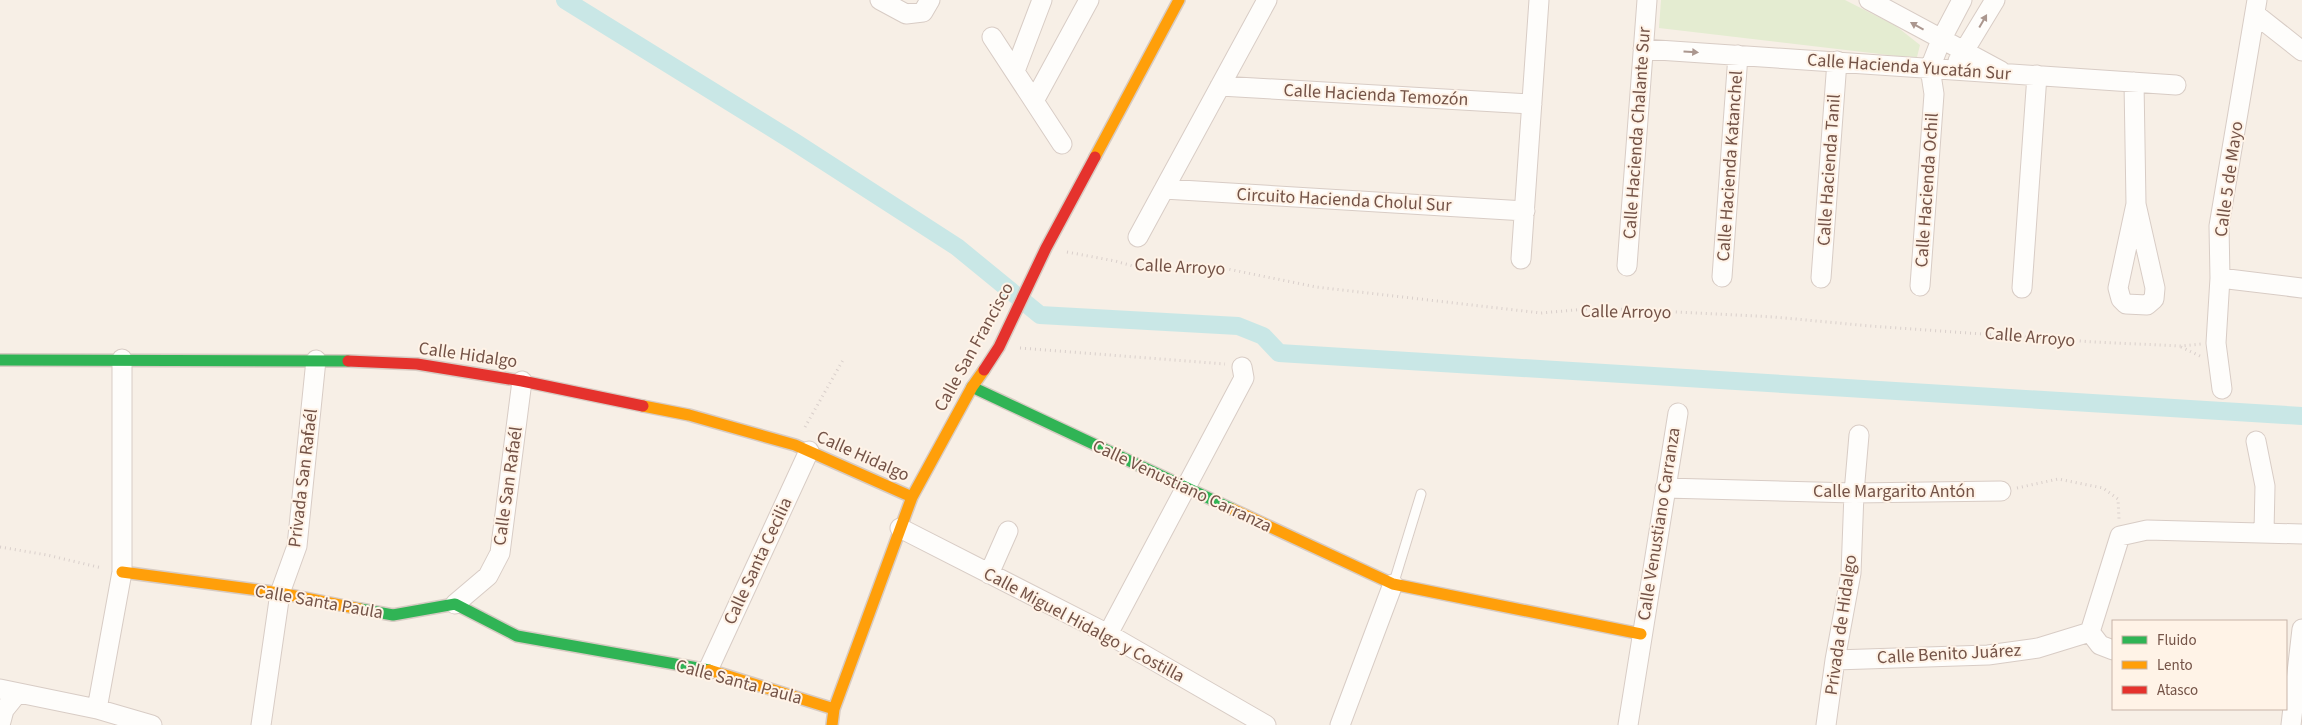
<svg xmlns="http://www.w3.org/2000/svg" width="2302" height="725" font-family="'Source Sans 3',sans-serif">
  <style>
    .green { fill: #e4ecd1 }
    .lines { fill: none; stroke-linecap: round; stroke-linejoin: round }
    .canal { stroke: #c9e7e6; stroke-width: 18 }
    .lane-casing { stroke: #d8ccc5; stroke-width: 11 }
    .street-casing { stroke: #d8ccc5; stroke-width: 21 }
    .fast-casing { stroke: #d7cbc3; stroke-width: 14 }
    .slow-casing { stroke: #d7cbc3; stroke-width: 14 }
    .jam-casing { stroke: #d7cbc3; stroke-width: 14 }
    .path { stroke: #d9cfcb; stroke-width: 3; stroke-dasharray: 1 4; stroke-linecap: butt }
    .lane { stroke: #fefdfb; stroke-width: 9 }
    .street { stroke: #fefdfb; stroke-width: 19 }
    .fast { stroke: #30b455; stroke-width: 11 }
    .slow { stroke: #ff9f0a; stroke-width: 11 }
    .jam { stroke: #e5322d; stroke-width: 11 }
    .oneway { fill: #ab978f }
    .labels { text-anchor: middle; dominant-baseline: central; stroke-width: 4; stroke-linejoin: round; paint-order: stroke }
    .street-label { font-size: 18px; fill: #745347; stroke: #fff3e7 }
  </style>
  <rect width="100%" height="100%" fill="#f7efe6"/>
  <!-- green -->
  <path class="green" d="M 1661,0 L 1845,0 L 1896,26 L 1920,45 L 1917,57 L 1897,56 L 1659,28 Z"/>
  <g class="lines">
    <!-- canal -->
    <path class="canal" d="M 565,0 L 796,143 L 957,247 L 1040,315 L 1238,326 L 1263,336 L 1279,353 L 2302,416"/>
    <defs>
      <path id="lane" d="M 1394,582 L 1421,494"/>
      <path id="street" d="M 880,0 L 906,14 L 923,12 L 930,0
        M 1869,0 L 2001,71
        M 2255,14 L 2302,51
        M 992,37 L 1062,144
        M 1643,49 L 2176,85
        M 1958,61 L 1995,0
        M 1015,71 L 1042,0
        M 2134,82 L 2136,204 L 2155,288 L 2154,299 L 2147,305 L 2126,304 L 2121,299 L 2118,288 L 2136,204
        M 1220,86 L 1532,104
        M 1034,101 L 1089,0
        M 1164,189 L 1525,211
        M 1138,237 L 1267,0
        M 1521,259 L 1539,0
        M 1627,266 L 1647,0
        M 1722,277 L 1738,55
        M 1821,278 L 1837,61
        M 2220,278 L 2302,288
        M 1920,286 L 1934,94 L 1930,68 L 1941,40 L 1962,0
        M 2022,288 L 2037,75
        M 2222,389 L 2216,343 L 2220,278 L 2219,226 L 2257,0
        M 2256,441 L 2265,486 L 2264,532
        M 1665,488 L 1854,493 L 2001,491
        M 900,528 L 1108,634 L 1266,725
        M 989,574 L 1008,531
        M 455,604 L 488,576 L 500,553 L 522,381
        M 2090,632 L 2120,536 L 2147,530 L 2302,534
        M 2090,632 L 2100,645 L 2113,650
        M 1108,634 L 1244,378 L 1242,367
        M 1835,660 L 1988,655 L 2038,648 L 2090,632
        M 708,670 L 809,451
        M 0,689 L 97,709 L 152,725
        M 97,709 L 122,572 L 122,359
        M 0,725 L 4,710 L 17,694
        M 261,725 L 280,593 L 297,546 L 316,360
        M 1340,725 L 1393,584
        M 1628,725 L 1678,413
        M 1826,725 L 1835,660 L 1851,573 L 1854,493 L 1859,435
        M 2291,725 L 2302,629"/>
      <path id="fast" d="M 0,360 L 348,361
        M 972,387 L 1232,509
        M 360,609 L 393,615 L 455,604 L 517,636 L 709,670"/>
      <path id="slow" d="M 1095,157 L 1179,0
        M 643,406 L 689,415 L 795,445 L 912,497
        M 1232,509 L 1393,584 L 1641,634
        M 122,572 L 280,593 L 360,609
        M 709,670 L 834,709
        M 832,725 L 834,709 L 912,497 L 972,387 L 984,370"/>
      <path id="jam" d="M 348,361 L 417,364 L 522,381 L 643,406
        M 984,370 L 999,347 L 1046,248 L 1095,157"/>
    </defs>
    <!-- lane casing -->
    <use href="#lane" class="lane-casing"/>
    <!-- street casing -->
    <use href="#street" class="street-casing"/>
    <!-- fast casing -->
    <use href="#fast" class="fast-casing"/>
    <!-- slow casing -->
    <use href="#slow" class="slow-casing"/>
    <!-- jam casing -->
    <use href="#jam" class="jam-casing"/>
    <!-- path -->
    <path class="path" d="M 1067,252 L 1115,261 L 1140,268 L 1184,269 L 1208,265 L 1316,287 L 1541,313 L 1598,308 L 1774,317 L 1870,326 L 2094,342 L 2181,346 L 2201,344
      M 2181,347 L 2200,356
      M 1020,348 L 1225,364
      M 805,427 L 843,360
      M 2017,488 L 2058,479 L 2103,488 L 2118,499 L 2119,519
      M 0,547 L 47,555 L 102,568"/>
    <!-- lane -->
    <use href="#lane" class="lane"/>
    <!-- street -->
    <use href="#street" class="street"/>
    <!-- fast -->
    <use href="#fast" class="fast"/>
    <!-- slow -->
    <use href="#slow" class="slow"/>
    <!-- jam -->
    <use href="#jam" class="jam"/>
  </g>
  <!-- one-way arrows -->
  <defs><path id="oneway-solid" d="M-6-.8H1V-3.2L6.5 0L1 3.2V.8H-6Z" transform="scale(1.25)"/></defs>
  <g class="oneway">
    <use href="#oneway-solid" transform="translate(1983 21) rotate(-60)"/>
    <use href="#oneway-solid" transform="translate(1917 26) rotate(-151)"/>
    <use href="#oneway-solid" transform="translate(1691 52) rotate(4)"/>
  </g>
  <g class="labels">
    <!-- street labels -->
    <g class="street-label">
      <text transform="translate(1909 67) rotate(4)">Calle Hacienda Yucatán Sur</text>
      <text transform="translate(1376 95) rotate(3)">Calle Hacienda Temozón</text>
      <text transform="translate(1637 133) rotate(-86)">Calle Hacienda Chalante Sur</text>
      <text transform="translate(1730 166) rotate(-86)">Calle Hacienda Katanchel</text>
      <text transform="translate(1829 170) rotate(-86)">Calle Hacienda Tanil</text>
      <text transform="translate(2229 179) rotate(-82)">Calle 5 de Mayo</text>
      <text transform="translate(1927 190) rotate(-86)">Calle Hacienda Ochil</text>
      <text transform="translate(1344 200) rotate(3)">Circuito Hacienda Cholul Sur</text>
      <text transform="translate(1180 267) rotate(3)">Calle Arroyo</text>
      <text transform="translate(1626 312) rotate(1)">Calle Arroyo</text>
      <text transform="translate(2030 337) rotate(5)">Calle Arroyo</text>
      <text transform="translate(974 347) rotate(-61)">Calle San Francisco</text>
      <text transform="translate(468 355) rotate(8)">Calle Hidalgo</text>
      <text transform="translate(863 456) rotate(24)">Calle Hidalgo</text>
      <text transform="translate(303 478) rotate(-83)">Privada San Rafaél</text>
      <text transform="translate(508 486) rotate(-82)">Calle San Rafaél</text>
      <text transform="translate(1182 486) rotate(25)">Calle Venustiano Carranza</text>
      <text x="1894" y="491">Calle Margarito Antón</text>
      <text transform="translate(1659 524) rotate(-81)">Calle Venustiano Carranza</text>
      <text transform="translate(758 561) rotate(-65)">Calle Santa Cecilia</text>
      <text transform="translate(319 602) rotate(10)">Calle Santa Paula</text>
      <text transform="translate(1084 625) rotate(28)">Calle Miguel Hidalgo y Costilla</text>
      <text transform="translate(1841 625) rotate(-82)">Privada de Hidalgo</text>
      <text transform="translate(1949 654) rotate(-3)">Calle Benito Juárez</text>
      <text transform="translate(739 682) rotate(15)">Calle Santa Paula</text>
    </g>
  </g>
  <!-- legend -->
  <rect x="2112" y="620" width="175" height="90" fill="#fff3e7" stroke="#c7b3a7"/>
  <rect x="2122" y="636" width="25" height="8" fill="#30b455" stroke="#c7b3a7"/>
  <text x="2157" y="645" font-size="15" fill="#745347">Fluido</text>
  <rect x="2122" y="661" width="25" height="8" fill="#ff9f0a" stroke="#c7b3a7"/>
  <text x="2157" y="670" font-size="15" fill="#745347">Lento</text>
  <rect x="2122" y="686" width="25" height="8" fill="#e5322d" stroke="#c7b3a7"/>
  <text x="2157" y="695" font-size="15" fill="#745347">Atasco</text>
</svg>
